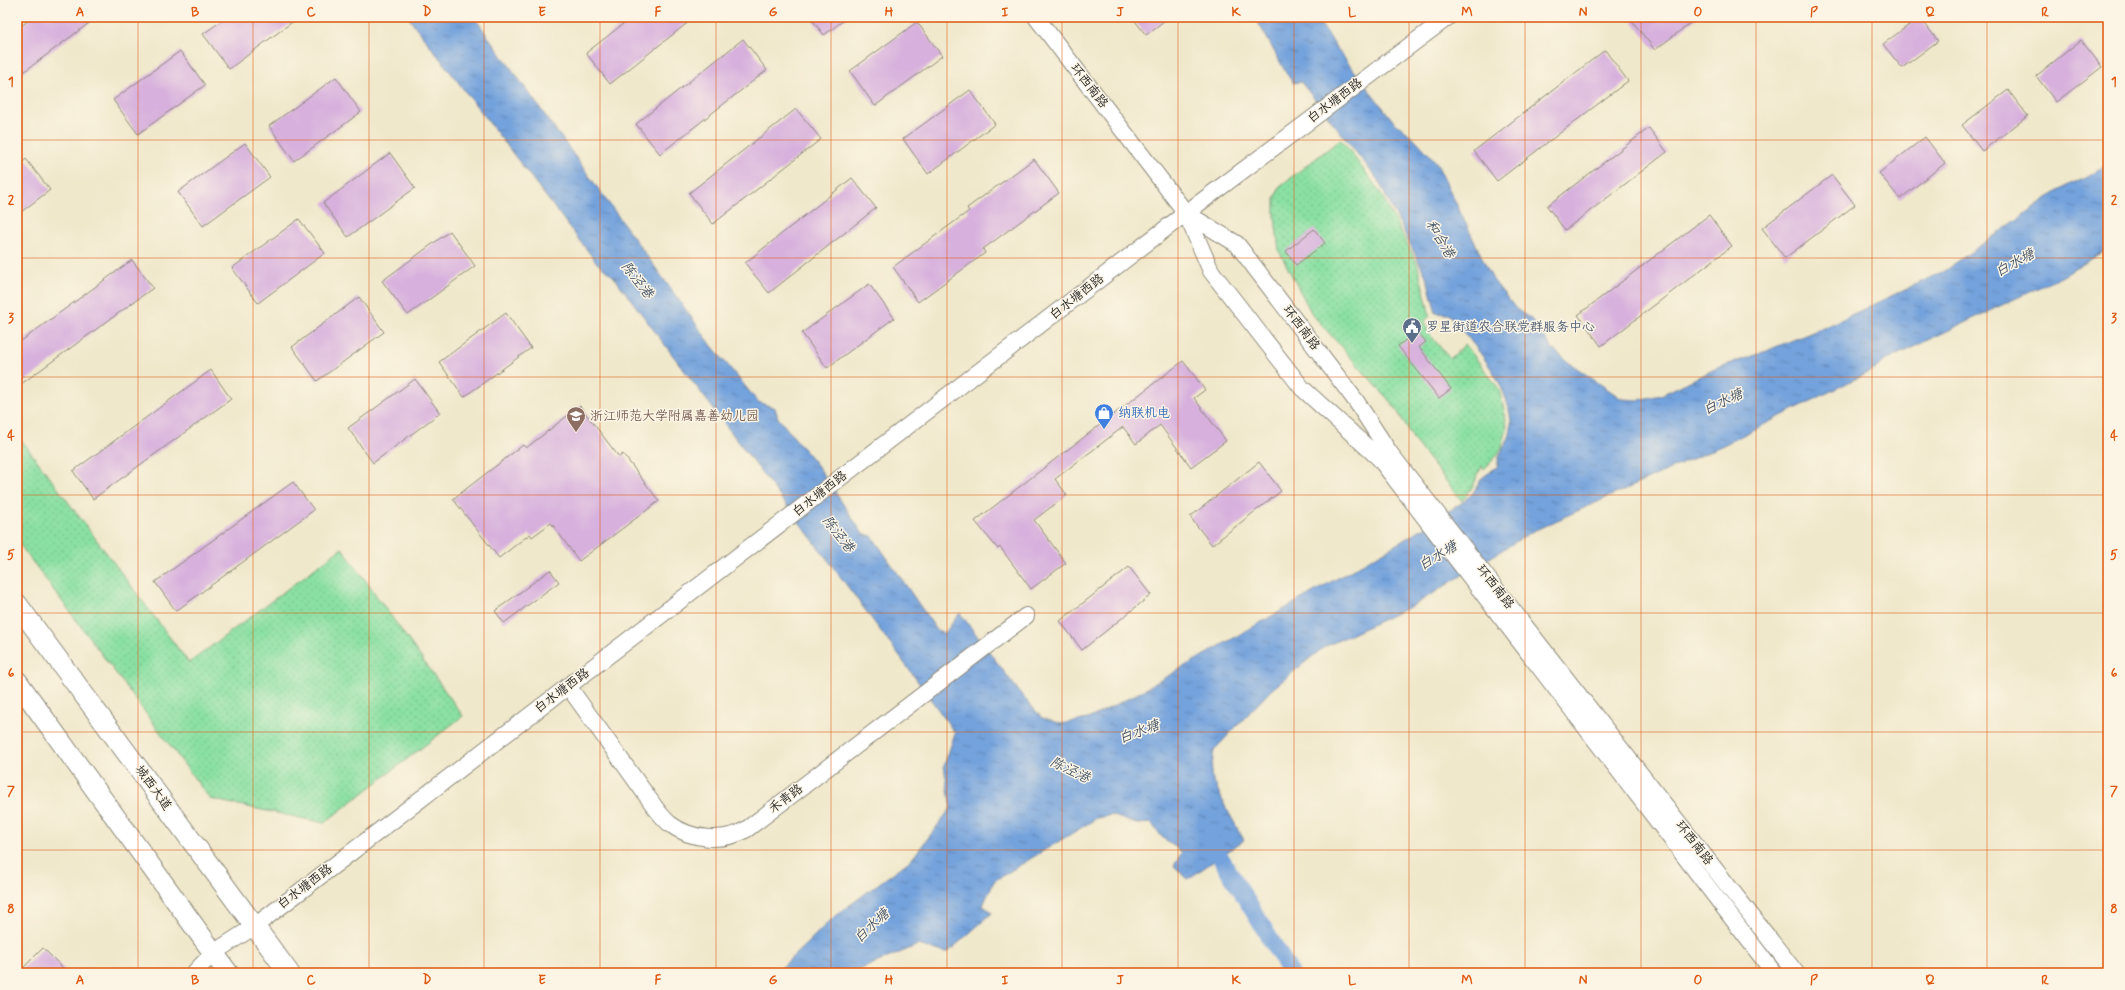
<svg xmlns="http://www.w3.org/2000/svg" width="2125" height="990" font-family="Mynerve,'LXGW WenKai TC',sans-serif">
  <style>
    .park { fill: url(#park-dots); stroke: #5a8667 }
    .water { fill: url(#water-ripples); stroke: #4f6684 }
    .lines { fill: none; stroke-linecap: round; stroke-linejoin: round }
    .canal { stroke: #73a2dc; stroke-width: 17 }
    .building { fill: #d7b0dd }
    .minor-casing { stroke: #8e8a7b; stroke-width: 18 }
    .major-casing { stroke: #8e8a7b; stroke-width: 22 }
    .minor { stroke: #fff; stroke-width: 16 }
    .major { stroke: #fff; stroke-width: 20 }
    .grid { fill: none; stroke: #df570e; stroke-width: 1; stroke-opacity: 0.55 }
    .labels { text-anchor: middle; dominant-baseline: central; stroke-width: 3; stroke-linejoin: round; paint-order: stroke }
    .street-label { font-size: 13px; fill: #2b2b2b; stroke: #fcf5e5 }
    .service-label { font-size: 13px; fill: #4e5e75; stroke: #fcf5e5; text-anchor: start }
    .shop-label { font-size: 13px; fill: #366cbe; stroke: #fcf5e5; text-anchor: start }
    .education-label { font-size: 13px; fill: #785e54; stroke: #fcf5e5; text-anchor: start }
    .water-label { font-size: 14px; font-style: italic; fill: #445569; stroke: #fcf5e5 }
    .neatline { fill: none; stroke: #df570e; stroke-width: 1.5 }
    .grid-label { font-size: 13px; text-anchor: middle; font-weight: bold; fill: #df570e }
  </style>
  <defs>
    <pattern id="park-dots" width="8" height="8" patternUnits="userSpaceOnUse"><rect width="8" height="8" fill="#8ae0a3"/><path d="M2 2h.1M6 6h.1" fill="none" stroke="#77c08c" stroke-width="1.8" stroke-linecap="round"/></pattern>
    <pattern id="water-ripples" width="26" height="14" patternUnits="userSpaceOnUse"><rect width="26" height="14" fill="#73a2dc"/><path d="M2 4q2-2 4 0t4 0M15 11q2-2 4 0t4 0" fill="none" stroke="#5f84b3"/></pattern>
  </defs>
  <rect width="100%" height="100%" fill="#fcf5e5"/>
  <filter id="ink" filterUnits="userSpaceOnUse"><feTurbulence type="fractalNoise" baseFrequency=".025" numOctaves="2"/><feDisplacementMap in="SourceGraphic" scale="8" xChannelSelector="R" yChannelSelector="G"/><feConvolveMatrix kernelMatrix="1 2 1 2 8 2 1 2 1" color-interpolation-filters="sRGB"/></filter>
  <filter id="wash" filterUnits="userSpaceOnUse"><feTurbulence type="fractalNoise" baseFrequency=".012" numOctaves="4" result="noise"/><feDisplacementMap in="SourceGraphic" scale="16" xChannelSelector="R" yChannelSelector="G"/><feGaussianBlur stdDeviation="0.9" result="paint"/><feColorMatrix in="noise" values="0 0 0 0 0 0 0 0 0 0 0 0 0 0 0 0 0 1.4 0 .05"/><feComposite in="paint" operator="in"/></filter>
  <g filter="url(#wash)">
    <rect width="100%" height="100%" fill="#f0e8cb"/>
    <!-- park -->
    <path class="park" d="M 1341,139 L 1380,192 L 1417,263 L 1430,316 L 1424,322 L 1431,336 L 1450,359 L 1465,344 L 1499,389 L 1505,414 L 1507,428 L 1502,448 L 1497,456 L 1484,469 L 1482,466 L 1473,486 L 1462,501 L 1415,442 L 1395,407 L 1312,314 L 1279,251 L 1275,218 L 1275,199 L 1280,186 Z
      M 17,434 L 189,663 L 342,548 L 463,716 L 324,823 L 210,799 L 17,541 Z"/>
    <!-- water -->
    <path class="water" d="M 408,17 L 474,17 L 712,346 L 758,402 L 775,408 L 778,418 L 817,465 L 863,534 L 872,536 L 938,632 L 942,631 L 944,634 L 960,613 L 1020,693 L 1042,718 L 1061,724 L 1088,719 L 1133,696 L 1404,540 L 1463,502 L 1473,493 L 1482,478 L 1498,466 C 1496,452 1513,442 1511,423 C 1508,380 1474,346 1449,314 L 1436,313 L 1427,278 L 1378,180 L 1301,82 L 1293,83 C 1278,62 1269,38 1254,17 L 1314,17 L 1327,32 L 1335,46 L 1394,122 L 1414,138 L 1436,162 L 1493,280 L 1516,309 L 1531,319 L 1552,348 L 1568,362 L 1622,399 L 1638,400 L 1661,395 L 1717,368 L 1756,355 L 1830,325 L 1944,271 L 2058,191 L 2108,165 L 2108,249 L 2063,276 L 1886,360 L 1875,369 L 1719,447 L 1531,532 L 1416,604 L 1324,647 L 1271,690 L 1214,750 L 1211,775 L 1225,806 L 1244,840 L 1188,879 L 1174,866 L 1182,852 L 1163,838 L 1151,823 L 1137,824 L 1111,815 L 1097,818 L 994,881 L 983,905 L 992,913 L 947,953 L 918,945 L 859,970 L 844,973 L 776,973 L 835,916 L 912,859 L 951,808 L 944,766 L 955,733 C 845,579 728,430 614,277 L 597,263 Z"/>
    <g class="lines">
      <!-- canal -->
      <path class="canal" d="M 1208,837 L 1291,973"/>
    </g>
    <g id="blocks">
      <!-- building -->
      <path class="building" d="M 33,17 L 97,17 L 17,77 L 17,29 Z
        M 227,17 L 299,17 L 229,69 L 203,34 Z
        M 632,17 L 695,17 L 610,84 L 586,53 Z
        M 810,17 L 848,17 L 824,35 Z
        M 1132,17 L 1169,17 L 1146,35 Z
        M 1629,17 L 1698,17 L 1655,50 Z
        M 1920,17 L 1938,41 L 1902,68 L 1883,44 Z
        M 917,22 L 942,56 L 875,106 L 850,71 Z
        M 743,39 L 767,70 L 660,154 L 636,124 Z
        M 2081,40 L 2102,67 L 2056,102 L 2036,76 Z
        M 1605,50 L 1628,81 L 1497,181 L 1474,151 Z
        M 180,51 L 205,85 L 138,134 L 113,100 Z
        M 336,77 L 361,112 L 294,161 L 269,126 Z
        M 970,90 L 995,124 L 928,174 L 903,139 Z
        M 2008,90 L 2028,116 L 1982,151 L 1962,125 Z
        M 796,109 L 821,139 L 713,224 L 689,193 Z
        M 1649,128 L 1667,152 L 1565,230 L 1547,206 Z
        M 1925,137 L 1945,163 L 1900,199 L 1879,173 Z
        M 245,143 L 270,177 L 203,226 L 178,192 Z
        M 390,153 L 415,188 L 348,237 L 323,203 Z
        M 26,159 L 50,190 L 17,215 L 17,167 Z
        M 1034,159 L 1059,193 L 983,249 L 985,253 L 918,302 L 893,267 L 969,211 L 967,208 Z
        M 1832,175 L 1855,205 L 1785,258 L 1762,228 Z
        M 852,178 L 876,208 L 769,293 L 745,263 Z
        M 1709,215 L 1732,246 L 1601,346 L 1578,315 Z
        M 299,219 L 325,253 L 258,303 L 232,268 Z
        M 1314,229 L 1325,243 L 1296,265 L 1286,251 Z
        M 450,231 L 475,266 L 408,315 L 382,281 Z
        M 132,260 L 153,288 L 17,387 L 17,344 Z
        M 869,284 L 894,318 L 827,368 L 802,333 Z
        M 359,297 L 384,332 L 317,381 L 292,347 Z
        M 506,313 L 531,348 L 464,397 L 439,362 Z
        M 1417,331 L 1426,342 L 1419,347 L 1451,389 L 1439,398 L 1398,346 Z
        M 1183,361 L 1205,390 L 1194,398 L 1226,441 L 1191,467 L 1160,425 L 1136,444 L 1123,427 L 1055,479 L 1067,495 L 1034,520 L 1066,563 L 1031,589 L 1000,547 L 998,549 L 975,521 Z
        M 211,370 L 231,399 L 93,499 L 73,471 Z
        M 415,379 L 440,413 L 373,463 L 348,428 Z
        M 580,406 L 619,457 L 623,454 L 659,501 L 579,561 L 551,523 L 532,537 L 530,534 L 499,558 L 453,499 L 523,445 L 526,448 Z
        M 1259,462 L 1281,491 L 1212,545 L 1190,517 Z
        M 293,482 L 314,510 L 176,611 L 155,582 Z
        M 1129,567 L 1151,595 L 1082,650 L 1060,621 Z
        M 550,570 L 559,582 L 504,623 L 495,611 Z
        M 43,948 L 68,973 L 18,973 Z"/>
    </g>
  </g>
  <g filter="url(#ink)">
    <use href="#blocks" fill-opacity="0" stroke="#8e8a7b" stroke-width="1"/>
    <g class="lines">
      <defs>
        <path id="minor" d="M 1036,17 L 1186,213 L 1211,271 L 1302,388 L 1379,458 L 1774,973
          M 1186,213 L 1237,244 L 1356,401 L 1389,452 L 1796,973
          M 568,686 L 657,810 C 661,815 665,820 670,824 C 691,840 724,843 747,829 L 1026,616
          M 194,973 L 213,953 L 255,926 L 1186,213 L 1448,17"/>
        <path id="major" d="M 17,604 L 289,973
          M 17,681 L 228,973"/>
      </defs>
      <!-- minor casing -->
      <use href="#minor" class="minor-casing"/>
      <!-- major casing -->
      <use href="#major" class="major-casing"/>
      <!-- minor -->
      <use href="#minor" class="minor"/>
      <!-- major -->
      <use href="#major" class="major"/>
    </g>
  </g>
  <!-- grid -->
  <path class="grid" d="M 138,17 L 138,973M 253,17 L 253,973M 369,17 L 369,973M 484,17 L 484,973M 600,17 L 600,973M 716,17 L 716,973M 831,17 L 831,973M 947,17 L 947,973M 1062,17 L 1062,973M 1178,17 L 1178,973M 1294,17 L 1294,973M 1409,17 L 1409,973M 1525,17 L 1525,973M 1641,17 L 1641,973M 1756,17 L 1756,973M 1872,17 L 1872,973M 1987,17 L 1987,973M 17,140 L 2108,140M 17,258 L 2108,258M 17,377 L 2108,377M 17,495 L 2108,495M 17,613 L 2108,613M 17,732 L 2108,732M 17,850 L 2108,850"/>
  <!-- icons -->
  <defs>
    <symbol id="civic-pin" viewBox="-11 -11 22 30"><path d="M0 17L-7.5 6A9.5 9.5 0 1 1 7.5 6Z" fill="#5c6f8a" stroke="#fcf5e5"/><path d="M-.6-6.5H3V-4.5H.6V-3L4-1V1h2V6H-6V1h2V-1L-.6-3ZM-1.2 2.5V6h2.4V2.5Z" fill="#fff"/></symbol>
    <symbol id="shop-pin" viewBox="-11 -11 22 30"><path d="M0 17L-7.5 6A9.5 9.5 0 1 1 7.5 6Z" fill="#3f7fe0" stroke="#fcf5e5"/><path d="M-5-2.5h2.3a2.7 3.5 0 0 1 5.4 0H5L5.5 6h-11ZM-1.5-2.5h3a1.5 2.3 0 0 0-3 0Z" fill="#fff"/></symbol>
    <symbol id="school-pin" viewBox="-11 -11 22 30"><path d="M0 17L-7.5 6A9.5 9.5 0 1 1 7.5 6Z" fill="#8d6e63" stroke="#fcf5e5"/><path d="M0-5L7-2L0 1L-7-2ZM-4 1L0 2.5L4 1V4Q0 6-4 4Z" fill="#fff"/></symbol>
  </defs>
  <g fill-rule="evenodd">
    <use href="#civic-pin" x="1401" y="316" width="22" height="30"/>
    <use href="#shop-pin" x="1093" y="402" width="22" height="30"/>
    <use href="#school-pin" x="565" y="405" width="22" height="30"/>
  </g>
  <g class="labels">
    <!-- street labels -->
    <g class="street-label">
      <text transform="translate(1089 86) rotate(52)">环西南路</text>
      <text transform="translate(1335 101) rotate(-37)">白水塘西路</text>
      <text transform="translate(1077 297) rotate(-38)">白水塘西路</text>
      <text transform="translate(1301 328) rotate(53)">环西南路</text>
      <text transform="translate(820 494) rotate(-38)">白水塘西路</text>
      <text transform="translate(1495 587) rotate(52)">环西南路</text>
      <text transform="translate(562 691) rotate(-37)">白水塘西路</text>
      <text transform="translate(153 788) rotate(54)">城西大道</text>
      <text transform="translate(786 799) rotate(-37)">禾青路</text>
      <text transform="translate(1694 843) rotate(52)">环西南路</text>
      <text transform="translate(305 887) rotate(-37)">白水塘西路</text>
    </g>
    <!-- service labels -->
    <g class="service-label">
      <text x="1426" y="327">罗星街道农合联党群服务中心</text>
    </g>
    <!-- shop labels -->
    <g class="shop-label">
      <text x="1118" y="413">纳联机电</text>
    </g>
    <!-- education labels -->
    <g class="education-label">
      <text x="590" y="416">浙江师范大学附属嘉善幼儿园</text>
    </g>
    <!-- water labels -->
    <g class="water-label">
      <text transform="translate(1440 239) rotate(59)">和合港</text>
      <text transform="translate(2015 263) rotate(-28)">白水塘</text>
      <text transform="translate(637 280) rotate(52)">陈泾港</text>
      <text transform="translate(1723 402) rotate(-25)">白水塘</text>
      <text transform="translate(838 534) rotate(52)">陈泾港</text>
      <text transform="translate(1438 556) rotate(-31)">白水塘</text>
      <text transform="translate(1139 732) rotate(-20)">白水塘</text>
      <text transform="translate(1070 770) rotate(26)">陈泾港</text>
      <text transform="translate(872 926) rotate(-43)">白水塘</text>
    </g>
  </g>
  <!-- margin -->
  <rect width="2125" height="990" fill="none" stroke="#fcf5e5" stroke-width="44"/>
  <rect x="22" y="22" width="2081" height="946" class="neatline"/>
  <g class="grid-label">
    <text x="80" y="16">A</text>
    <text x="195" y="16">B</text>
    <text x="311" y="16">C</text>
    <text x="427" y="16">D</text>
    <text x="542" y="16">E</text>
    <text x="658" y="16">F</text>
    <text x="773" y="16">G</text>
    <text x="889" y="16">H</text>
    <text x="1005" y="16">I</text>
    <text x="1120" y="16">J</text>
    <text x="1236" y="16">K</text>
    <text x="1352" y="16">L</text>
    <text x="1467" y="16">M</text>
    <text x="1583" y="16">N</text>
    <text x="1698" y="16">O</text>
    <text x="1814" y="16">P</text>
    <text x="1930" y="16">Q</text>
    <text x="2045" y="16">R</text>
    <text x="11" y="86">1</text>
    <text x="2114" y="86">1</text>
    <text x="11" y="204">2</text>
    <text x="2114" y="204">2</text>
    <text x="11" y="322">3</text>
    <text x="2114" y="322">3</text>
    <text x="11" y="440">4</text>
    <text x="2114" y="440">4</text>
    <text x="11" y="559">5</text>
    <text x="2114" y="559">5</text>
    <text x="11" y="677">6</text>
    <text x="2114" y="677">6</text>
    <text x="11" y="795">7</text>
    <text x="2114" y="795">7</text>
    <text x="11" y="913">8</text>
    <text x="2114" y="913">8</text>
    <text x="80" y="984">A</text>
    <text x="195" y="984">B</text>
    <text x="311" y="984">C</text>
    <text x="427" y="984">D</text>
    <text x="542" y="984">E</text>
    <text x="658" y="984">F</text>
    <text x="773" y="984">G</text>
    <text x="889" y="984">H</text>
    <text x="1005" y="984">I</text>
    <text x="1120" y="984">J</text>
    <text x="1236" y="984">K</text>
    <text x="1352" y="984">L</text>
    <text x="1467" y="984">M</text>
    <text x="1583" y="984">N</text>
    <text x="1698" y="984">O</text>
    <text x="1814" y="984">P</text>
    <text x="1930" y="984">Q</text>
    <text x="2045" y="984">R</text>
  </g>
</svg>
